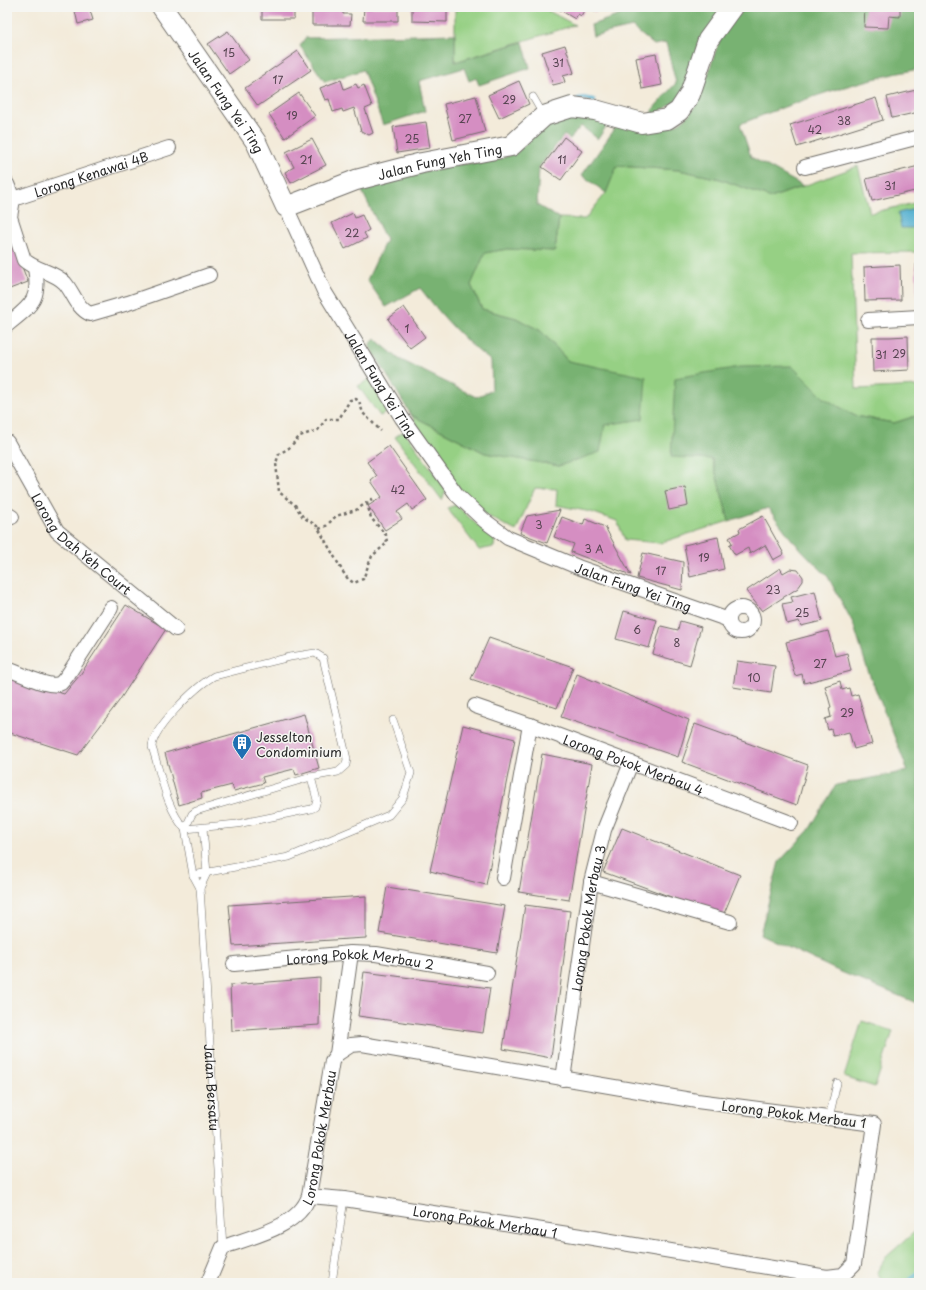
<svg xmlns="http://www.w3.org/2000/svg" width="926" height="1290" font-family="'Playpen Sans',sans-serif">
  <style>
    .green { fill: #96d084; stroke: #607e58 }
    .forest { fill: #78b272; stroke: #526e4e }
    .water { fill: #51afcf; stroke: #3e6d7d }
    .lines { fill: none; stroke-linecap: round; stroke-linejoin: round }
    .stream { stroke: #51afcf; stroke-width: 4 }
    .building { fill: #d58ec2 }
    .lane-casing { stroke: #716e68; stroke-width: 8 }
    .street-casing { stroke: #716e68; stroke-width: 16 }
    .secondary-casing { stroke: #716e68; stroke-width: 22 }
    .path { stroke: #716e68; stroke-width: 2.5; stroke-dasharray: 3 3; stroke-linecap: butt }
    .lane { stroke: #fff; stroke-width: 7 }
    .street { stroke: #fff; stroke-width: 14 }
    .secondary { stroke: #fff; stroke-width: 20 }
    .labels { text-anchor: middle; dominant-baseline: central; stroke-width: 3; stroke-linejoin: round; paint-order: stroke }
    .number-label { font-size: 11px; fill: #564451 }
    .street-label { font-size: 13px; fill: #2b2b2b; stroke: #f6f6f2 }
    .poi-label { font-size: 13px; fill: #2b2b2b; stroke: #f6f6f2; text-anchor: start }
  </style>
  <rect width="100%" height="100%" fill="#f6f6f2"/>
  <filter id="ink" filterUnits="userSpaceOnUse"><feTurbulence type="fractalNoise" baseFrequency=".025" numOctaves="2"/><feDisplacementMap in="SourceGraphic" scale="8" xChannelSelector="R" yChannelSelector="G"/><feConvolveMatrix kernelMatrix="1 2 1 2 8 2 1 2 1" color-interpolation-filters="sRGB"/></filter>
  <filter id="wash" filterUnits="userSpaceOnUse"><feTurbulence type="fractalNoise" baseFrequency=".012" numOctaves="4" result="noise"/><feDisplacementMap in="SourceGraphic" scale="16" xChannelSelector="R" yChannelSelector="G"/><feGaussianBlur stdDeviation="0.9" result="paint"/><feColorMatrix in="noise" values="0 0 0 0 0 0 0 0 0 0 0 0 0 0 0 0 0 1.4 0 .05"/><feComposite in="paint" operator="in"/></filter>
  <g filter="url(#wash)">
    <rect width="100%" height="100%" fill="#f3ebda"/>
    <!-- green -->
    <path class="green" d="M 455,7 L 541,7 L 575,25 L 455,62 Z
      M 616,166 L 679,170 L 720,179 L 771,198 L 858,166 L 870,213 L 919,202 L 919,252 L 851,253 L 856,389 L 919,386 L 919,415 L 894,423 L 855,416 L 824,398 L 792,366 L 712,459 L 729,521 L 660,543 L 625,540 L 617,521 L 591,512 L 556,505 L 557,489 L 535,488 L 516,531 L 484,514 L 448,476 L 411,415 L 485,453 L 559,466 L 598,368 L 568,361 L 541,331 L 516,318 L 482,309 L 471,285 L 484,253 L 507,249 L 555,251 L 559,218 L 585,219 L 606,193 Z
      M 370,379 L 391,410 L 380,416 L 358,386 Z
      M 404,431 L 446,490 L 442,500 L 395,437 Z
      M 456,505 L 476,524 L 495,537 L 494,547 L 479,550 L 447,508 Z
      M 862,1021 L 893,1031 L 875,1087 L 844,1077 Z
      M 919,1228 L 919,1283 L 884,1283 L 877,1272 L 886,1257 Z"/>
    <!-- forest -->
    <path class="forest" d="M 643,7 L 728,7 L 688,92 L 652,118 L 653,109 L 676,83 L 666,43 L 654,45 L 632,27 L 593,36 L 591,25 Z
      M 747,7 L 919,7 L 919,69 C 857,80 798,101 740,124 L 751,157 L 803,186 L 771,198 L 720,179 L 679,170 L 617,166 L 606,193 L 582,175 L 616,127 L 620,125 C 633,125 658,129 669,127 C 702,120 708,66 720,40 C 726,28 737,16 747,7 Z
      M 455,34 L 455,62 L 523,42 L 530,68 L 479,85 L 476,78 L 469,81 L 464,68 L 419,81 L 425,111 L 383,125 L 363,70 L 325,82 L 300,46 L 305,38 Z
      M 573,112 L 607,122 L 607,125 L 598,139 L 581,126 L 570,139 L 564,135 L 539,167 L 537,205 L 559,218 L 555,251 L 507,249 L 485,253 L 471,285 L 482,309 L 516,318 L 541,331 L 568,361 L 646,377 L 643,419 L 605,425 L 600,452 L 559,466 L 485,453 L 411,415 L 369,345 L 375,339 L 399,359 L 476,397 L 492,390 L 491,361 C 463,340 442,316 420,288 L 386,307 L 367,280 L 386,240 L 362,191 L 415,173 L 462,164 L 494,161 L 516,153 L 547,124 Z
      M 792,366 L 824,398 L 855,416 L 894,423 L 919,415 L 919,1004 L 836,970 L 760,934 L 779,862 L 809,830 L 836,785 L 908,771 L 867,668 L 853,623 L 828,577 L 792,540 L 768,508 L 729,521 L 712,459 L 671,457 L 675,378 L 740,367 Z"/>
    <!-- water -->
    <path class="water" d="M 919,208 L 919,228 L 901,228 L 898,213 Z"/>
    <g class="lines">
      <!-- stream -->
      <path class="stream" d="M 578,99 L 583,98 L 594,100
        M 906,1283 L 919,1272"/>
    </g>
    <g id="blocks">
      <!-- building -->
      <path class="building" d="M 74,7 L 89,7 L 93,20 L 78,24 Z
        M 262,7 L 294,7 L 294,19 L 262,19 Z
        M 312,7 L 343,7 L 343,14 L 351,14 L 350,25 L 312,25 Z
        M 364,7 L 398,7 L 398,21 L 363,21 Z
        M 412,7 L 447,7 L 447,22 L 412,21 Z
        M 555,7 L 598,7 L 595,12 L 586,7 L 581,16 L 578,14 L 575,19 Z
        M 865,7 L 900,7 L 900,17 L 889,16 L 888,28 L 864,27 Z
        M 228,31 L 249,60 L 229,74 L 208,44 Z
        M 565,45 L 574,73 L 563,76 L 565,82 L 553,85 L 542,52 Z
        M 298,51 L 311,70 L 258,106 L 245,88 Z
        M 656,54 L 662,85 L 642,89 L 636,58 Z
        M 341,80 L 344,89 L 356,84 L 358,88 L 364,85 L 372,106 L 365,109 L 373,133 L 369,135 L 361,131 L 354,108 L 343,112 L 342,109 L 333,112 L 329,99 L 325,100 L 320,88 Z
        M 519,81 L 529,104 L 499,118 L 488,95 Z
        M 916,90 L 919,90 L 919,112 L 892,118 L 887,97 Z
        M 299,93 L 315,116 L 285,138 L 269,114 Z
        M 476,96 L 485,132 L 453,140 L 444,104 Z
        M 876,98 L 883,120 L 797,147 L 790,125 Z
        M 426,122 L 430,148 L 397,153 L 393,127 Z
        M 564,137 L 582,151 L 561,180 L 542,167 Z
        M 312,139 L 326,165 L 291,183 L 285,172 L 294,167 L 286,152 Z
        M 919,166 L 919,190 L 872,201 L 866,179 Z
        M 353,213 L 355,218 L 362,215 L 369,230 L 364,233 L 367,238 L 345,249 L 332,223 Z
        M 7,229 L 28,282 L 7,290 Z
        M 916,264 L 919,264 L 919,298 L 917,298 Z
        M 900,265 L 901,300 L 865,301 L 864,267 Z
        M 404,307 L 425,337 L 410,348 L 388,319 Z
        M 890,337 L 908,336 L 909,370 L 873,372 L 872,337 Z
        M 389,446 L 427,500 L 412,510 L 408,504 L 397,512 L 402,519 L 385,530 L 368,506 L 382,497 L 371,481 L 377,476 L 367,462 Z
        M 685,487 L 688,506 L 669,510 L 665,491 Z
        M 560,510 L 547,543 L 520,533 L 527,516 Z
        M 763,516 L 784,554 L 773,560 L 765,545 L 750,554 L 748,548 L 735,555 L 729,545 L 732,543 L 729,538 L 740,532 L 739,529 Z
        M 562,517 L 583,525 L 585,519 L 605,527 L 631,575 L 571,552 L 574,544 L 554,537 Z
        M 718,537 L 724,569 L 690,577 L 684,545 Z
        M 643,553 L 683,562 L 682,590 L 637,578 Z
        M 780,568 L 783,573 L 790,569 L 798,570 L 803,577 L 803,581 L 798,588 L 762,611 L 746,591 Z
        M 815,591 L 822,621 L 801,626 L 799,621 L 787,624 L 782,604 L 793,602 L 791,597 Z
        M 126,605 L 166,629 L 119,701 L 78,755 L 7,732 L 7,676 L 64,694 L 80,675 Z
        M 624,611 L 657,620 L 649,648 L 616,639 Z
        M 680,621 L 701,627 L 690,665 L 653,654 L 661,626 L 678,630 Z
        M 828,631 L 835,656 L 847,653 L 851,671 L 804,683 L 802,674 L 795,676 L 786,642 Z
        M 489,638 L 573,667 L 557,708 L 471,679 Z
        M 737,661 L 775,666 L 771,693 L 733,687 Z
        M 577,674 L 689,720 L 678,757 L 561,717 Z
        M 840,681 L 842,690 L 849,688 L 851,696 L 858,694 L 872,744 L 854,749 L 849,732 L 833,736 L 831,729 L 828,730 L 825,719 L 831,717 L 829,708 L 831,707 L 825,686 Z
        M 304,714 L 319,768 L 296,775 L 294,769 L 262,777 L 264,783 L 234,791 L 232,785 L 201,793 L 202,798 L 179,805 L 165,753 Z
        M 695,724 L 808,765 L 797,805 L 682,762 Z
        M 463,725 L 515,739 L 486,885 L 430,871 Z
        M 542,754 L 592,764 L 569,900 L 519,892 Z
        M 622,828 L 740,875 L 723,916 L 603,872 Z
        M 387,887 L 505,906 L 497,953 L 379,933 Z
        M 366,896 L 366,938 L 233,946 L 229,905 Z
        M 525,905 L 570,911 L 551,1058 L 503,1049 Z
        M 364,972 L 490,988 L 483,1033 L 358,1016 Z
        M 320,978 L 319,1025 L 232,1031 L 230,985 Z"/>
    </g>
  </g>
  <g filter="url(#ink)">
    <use href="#blocks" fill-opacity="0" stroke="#716e68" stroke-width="1"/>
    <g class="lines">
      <defs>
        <g id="lane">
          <path d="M 533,97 L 544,116"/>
          <path id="s1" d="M 185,829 L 192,814 L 196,811 L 311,777 L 338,772 L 346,765 L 347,759 L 323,658 L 315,653 L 290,657 L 214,676 C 197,686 153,727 152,747 C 161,774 166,808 185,829 L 193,875 L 200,888 L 223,1247"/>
          <path d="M 185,829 L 237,824 L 311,809 L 315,807 L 317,800 L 311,777"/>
          <path d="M 193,875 L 289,857 L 389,815 L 403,798 L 411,773 L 393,720"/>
          <path d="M 200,888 L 207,873 L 203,828"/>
          <path d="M 829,1118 L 837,1083"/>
          <path d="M 332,1283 L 344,1199"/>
        </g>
        <g id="street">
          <path d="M 805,167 L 919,137"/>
          <path d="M 7,184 L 13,199 L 10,217 L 24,260 C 36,271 53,271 65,283 C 74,294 77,308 90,314 L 128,303 L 209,275"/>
          <path id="s2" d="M 13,199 L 169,148"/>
          <path id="s3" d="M 286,207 L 324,291 L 402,418 L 457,495 L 485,521 L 508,538 L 578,567 L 729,620"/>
          <path d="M 868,320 L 919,317"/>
          <path d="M 7,325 C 30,306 41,301 35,268"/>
          <path id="s4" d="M 7,442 L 57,531 L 176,629"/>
          <path d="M 7,514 L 12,517"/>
          <circle cx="741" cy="620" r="12"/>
          <path d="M 7,669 C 19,672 50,690 61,683 C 63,681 65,678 67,676 L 111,608"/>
          <path id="s5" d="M 475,706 L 530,725 L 791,823"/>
          <path d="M 503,878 L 530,725"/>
          <path d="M 591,882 L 730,922"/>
          <path id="s6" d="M 234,964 L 351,953 L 376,954 L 487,973"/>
          <path id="s7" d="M 563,1079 L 591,882 L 604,830 L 631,763"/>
          <path id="s8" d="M 309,1196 L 344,1199 L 587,1237 L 827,1277 L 843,1275 L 854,1264 L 874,1124 L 697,1101 L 362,1044 L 351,1045 L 337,1054"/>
          <path id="s9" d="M 208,1283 L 223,1247 C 251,1237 299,1227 309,1196 L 332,1061 L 337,1054 L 351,953"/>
        </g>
        <g id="secondary">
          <path id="s10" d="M 162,7 L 256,142 L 286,207 L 356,180 L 422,163 L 511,146 L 544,116 L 572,107 L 595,110 L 642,123 L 667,119 L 679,111 L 690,94 L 708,40 L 732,7"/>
        </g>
      </defs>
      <!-- lane casing -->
      <use href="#lane" class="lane-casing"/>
      <!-- street casing -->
      <use href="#street" class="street-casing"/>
      <!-- secondary casing -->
      <use href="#secondary" class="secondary-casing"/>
      <!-- path -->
      <path class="path" d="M 367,503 L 371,518 L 386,535 L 387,543 L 372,556 L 363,579 L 354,583 L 348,579 L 343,572 L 317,526 L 303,517 L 295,505 L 279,492 L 276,463 L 279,454 L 289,448 L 300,436 L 318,430 L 326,419 L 339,419 L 350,400 L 356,399 L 359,401 L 363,413 L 381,431
        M 319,529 L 326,526 L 336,516 L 356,510 L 375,497"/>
      <!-- lane -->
      <use href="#lane" class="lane"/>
      <!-- street -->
      <use href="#street" class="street"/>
      <!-- secondary -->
      <use href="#secondary" class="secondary"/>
    </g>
  </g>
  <!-- icons -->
  <defs>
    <symbol id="building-pin" viewBox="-11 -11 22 30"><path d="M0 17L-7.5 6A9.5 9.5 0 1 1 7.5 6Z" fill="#1f6fb2" stroke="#f6f6f2"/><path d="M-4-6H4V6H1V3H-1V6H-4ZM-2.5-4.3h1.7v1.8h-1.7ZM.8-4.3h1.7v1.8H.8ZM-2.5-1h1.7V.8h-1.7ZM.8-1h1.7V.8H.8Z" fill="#fff"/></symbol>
  </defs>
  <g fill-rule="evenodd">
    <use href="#building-pin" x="231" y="732" width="22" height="30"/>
  </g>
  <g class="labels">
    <!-- number labels -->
    <g class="number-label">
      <text x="229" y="52">15</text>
      <text x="558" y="62">31</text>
      <text x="278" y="79">17</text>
      <text x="509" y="99">29</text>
      <text x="292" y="115">19</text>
      <text x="465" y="118">27</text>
      <text x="844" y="120">38</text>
      <text x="815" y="129">42</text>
      <text x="412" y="138">25</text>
      <text x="306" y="159">21</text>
      <text x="562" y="159">11</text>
      <text x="890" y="185">31</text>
      <text x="352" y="232">22</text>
      <text x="407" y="328">1</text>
      <text x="899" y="353">29</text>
      <text x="881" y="354">31</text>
      <text x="398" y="489">42</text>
      <text x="539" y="524">3</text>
      <text x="594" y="548">3 A</text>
      <text x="704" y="557">19</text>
      <text x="661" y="570">17</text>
      <text x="773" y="589">23</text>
      <text x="802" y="612">25</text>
      <text x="637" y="629">6</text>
      <text x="677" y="642">8</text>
      <text x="820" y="663">27</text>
      <text x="754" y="677">10</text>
      <text x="847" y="712">29</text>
    </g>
    <!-- street labels -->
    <g class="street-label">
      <text stroke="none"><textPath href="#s10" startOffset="114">Jalan Fung Yei Ting</textPath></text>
      <text stroke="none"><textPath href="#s10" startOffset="397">Jalan Fung Yeh Ting</textPath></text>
      <text stroke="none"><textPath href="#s2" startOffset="82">Lorong Kenawai 4B</textPath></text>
      <text stroke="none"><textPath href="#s3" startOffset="201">Jalan Fung Yei Ting</textPath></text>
      <text stroke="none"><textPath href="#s4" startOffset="128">Lorong Dah Yeh Court</textPath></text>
      <text stroke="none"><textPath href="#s3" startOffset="537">Jalan Fung Yei Ting</textPath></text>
      <text stroke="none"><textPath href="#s5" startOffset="169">Lorong Pokok Merbau 4</textPath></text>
      <text stroke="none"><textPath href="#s7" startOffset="163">Lorong Pokok Merbau 3</textPath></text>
      <text stroke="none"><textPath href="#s6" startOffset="127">Lorong Pokok Merbau 2</textPath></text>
      <text stroke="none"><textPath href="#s1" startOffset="849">Jalan Bersatu</textPath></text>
      <text transform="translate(794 1114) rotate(7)">Lorong Pokok Merbau 1</text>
      <text stroke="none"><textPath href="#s9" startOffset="202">Lorong Pokok Merbau</textPath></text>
      <text stroke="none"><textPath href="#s8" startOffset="178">Lorong Pokok Merbau 1</textPath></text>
    </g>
    <!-- poi labels -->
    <g class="poi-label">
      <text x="256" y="736">Jesselton<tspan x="256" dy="15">Condominium</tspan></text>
    </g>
  </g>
  <!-- margin -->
  <rect width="926" height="1290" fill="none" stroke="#f6f6f2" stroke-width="24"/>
</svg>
